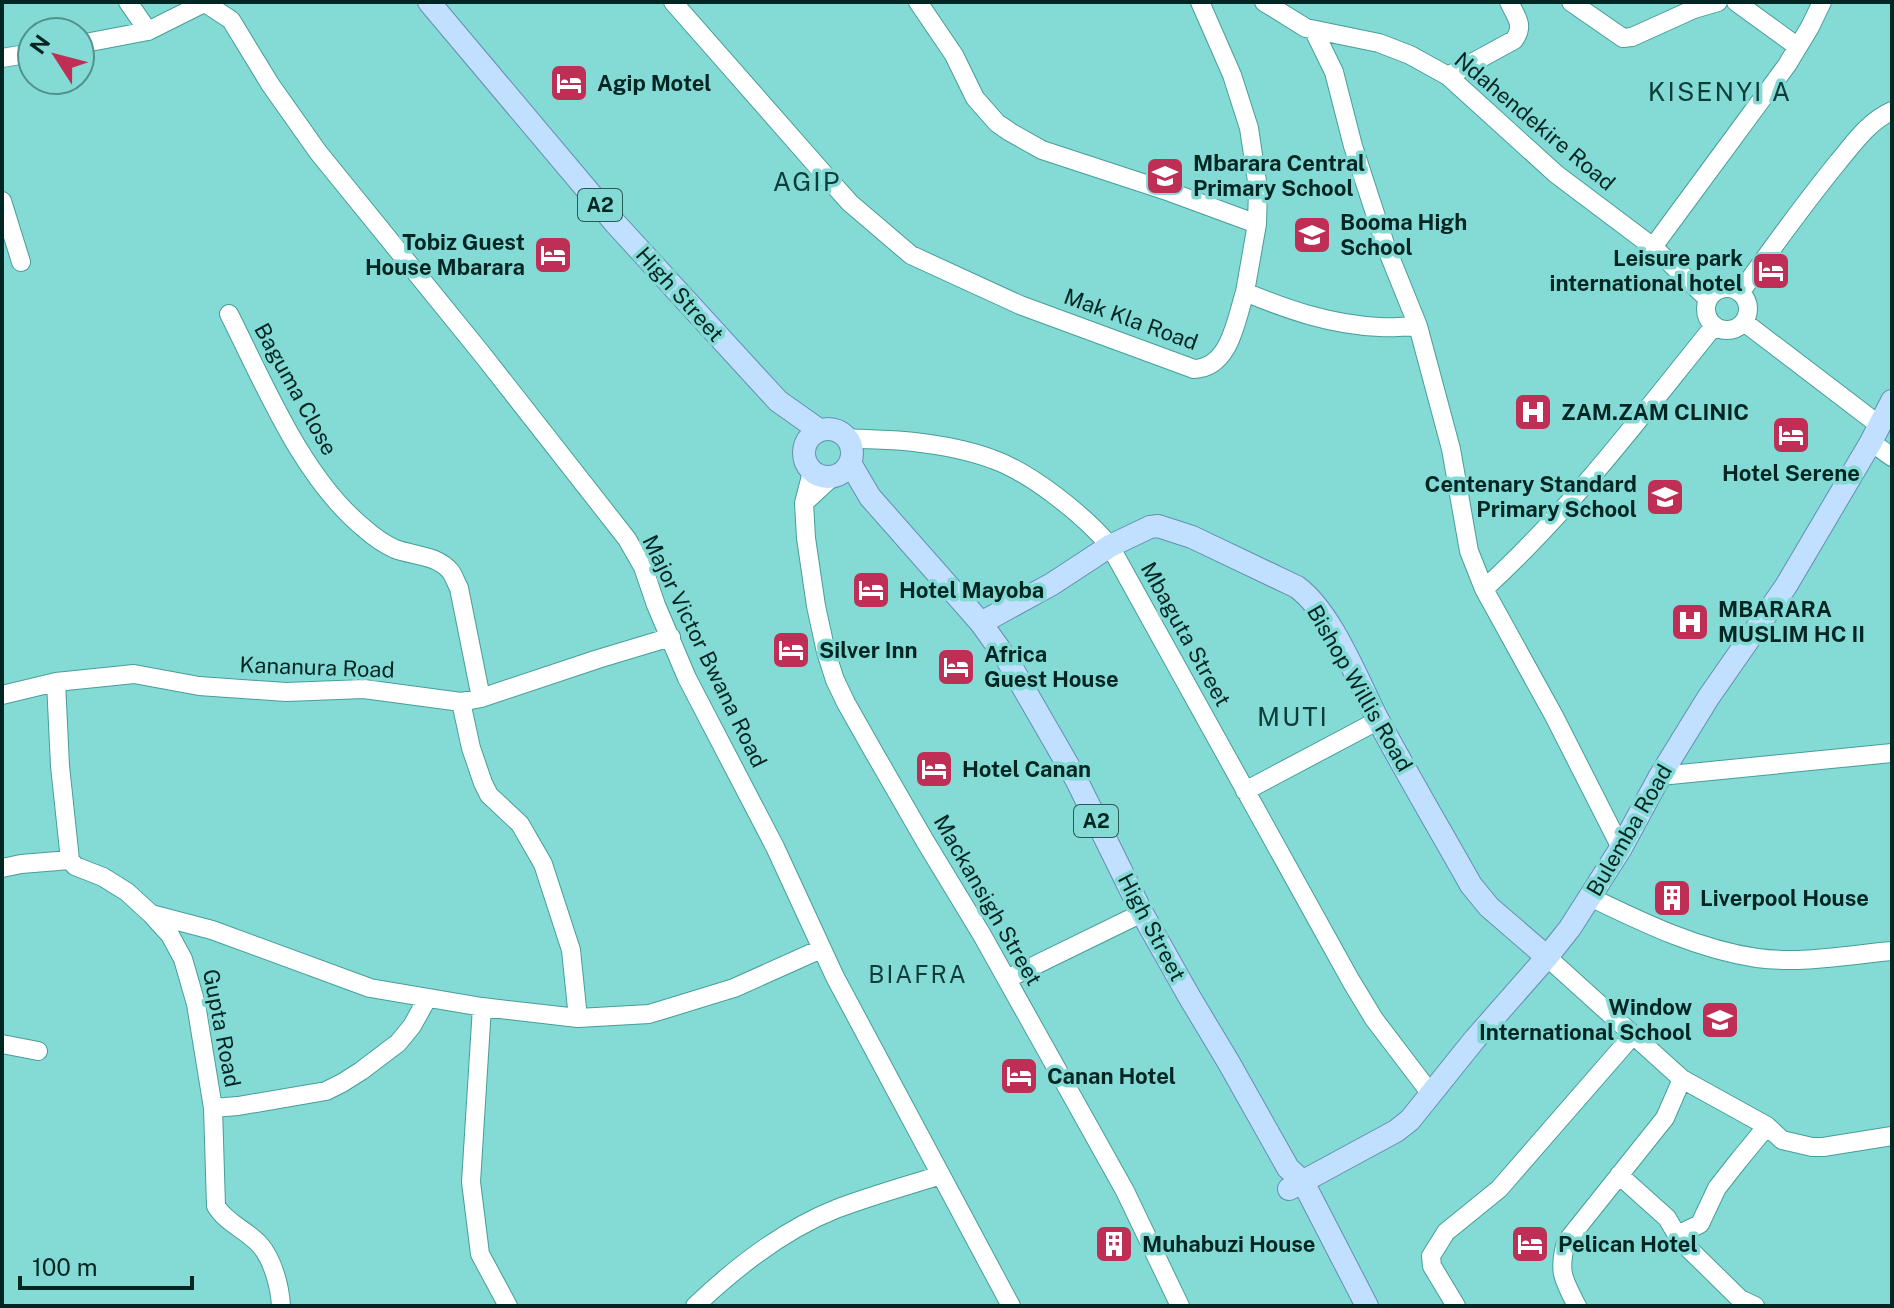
<svg xmlns="http://www.w3.org/2000/svg" width="1894" height="1308" font-family="'Public Sans',sans-serif">
  <style>
    .lines { fill: none; stroke-linecap: round; stroke-linejoin: round }
    .minor-casing { stroke: #479e99; stroke-width: 20 }
    .major-casing { stroke: #6290b2; stroke-width: 24 }
    .minor { stroke: #fff; stroke-width: 18 }
    .major { stroke: #c1dffe; stroke-width: 22 }
    .labels { text-anchor: middle; dominant-baseline: central; stroke-width: 7; stroke-linejoin: round; paint-order: stroke }
    .shield { fill: #84dad5; stroke: #285c59; stroke-width: 2 }
    .shield-label { font-size: 20px; font-weight: bold; fill: #002624 }
    .poi-label { font-size: 22px; font-weight: bold; fill: #002624; stroke: #84dad5; text-anchor: start }
    .street-label { font-size: 22px; fill: #002624; stroke: #84dad5 }
    .neighbourhood-label { font-size: 24px; letter-spacing: 2px; fill: #0c3d3b; stroke: #84dad5 }
    .quarter-label { font-size: 26px; letter-spacing: 2px; fill: #0c3d3b; stroke: #84dad5 }
  </style>
  <rect width="100%" height="100%" fill="#84dad5"/>
  <g class="lines">
    <defs>
      <path id="minor" d="M 128,2 L 148,31
        M 673,2 L 824,174 L 850,203 L 911,255 L 1020,305 L 1194,369 C 1230,368 1236,320 1245,292 C 1288,310 1332,325 1380,327 C 1392,328 1405,326 1418,326 L 1451,449 L 1469,551 L 1484,589 L 1554,716 L 1621,848
        M 918,2 L 954,55 L 975,98 L 997,123 L 1010,132 L 1042,150 L 1170,192 L 1257,224
        M 1200,2 L 1232,75 L 1249,128 L 1258,188 L 1257,224 L 1245,292
        M 1264,2 L 1306,28 L 1379,43 L 1410,55 L 1448,76 L 1556,174 L 1653,247 L 1708,299
        M 1571,2 L 1623,38 L 1632,37 L 1694,9 L 1718,2
        M 1736,2 L 1798,47
        M 205,3 L 231,20 L 270,84 L 318,152 L 482,354 L 627,539 L 643,567 L 656,605 L 687,678 L 775,847 L 835,977 L 1011,1306
        M 1314,31 L 1334,72 L 1353,146 L 1386,247 L 1418,326
        M 80,44 L 148,31 L 206,2
        M 2,58 L 32,53
        M 1448,76 L 1514,40 C 1525,25 1516,17 1509,2
        M 2,201 L 21,262
        M 1653,247 L 1787,65 L 1810,27 L 1822,2
        M1706 309a21 21 0 1 1 42 0a21 21 0 1 1-42 0Z
        M 1740,293 C 1772,248 1804,204 1838,162 C 1854,143 1869,121 1892,111
        M 229,314 C 265,385 302,478 365,529 C 374,537 384,544 395,549 C 414,556 438,555 451,572 C 454,576 456,583 459,588 L 481,698
        M 1744,322 L 1879,425
        M 847,438 C 869,440 892,439 914,442 C 940,445 968,450 992,459 C 1030,472 1084,515 1110,546 L 1351,981 L 1374,1019 L 1431,1094
        M 1871,442 L 1892,457
        M 812,472 L 804,503 L 806,538 L 816,606 L 826,652 L 835,680 L 846,703 L 872,749 L 925,841 L 982,935 L 1125,1191 L 1180,1306
        M 804,503 L 831,478
        M 1484,589 C 1570,511 1641,416 1714,326
        M 56,682 L 60,766 L 70,860
        M 2,695 L 56,682 L 134,674 L 199,686 L 286,692 L 364,689 L 461,702 L 481,698 L 598,659 L 671,637
        M 461,702 L 471,748 L 483,783 L 489,795 L 520,824 L 543,864 L 571,950 L 578,1018
        M 1660,776 L 1892,753
        M 1245,791 L 1379,720
        M 2,868 L 21,864 L 70,860 L 75,866 L 103,877 L 127,892 L 151,914 L 170,935 L 183,959 L 196,1004 L 213,1108 L 216,1206 C 226,1223 247,1230 260,1245 C 273,1260 280,1287 281,1306
        M 1590,897 C 1644,923 1697,949 1757,958 C 1801,964 1848,955 1892,951
        M 151,914 L 212,930 L 370,988 L 482,1007 L 578,1018 L 649,1014 L 734,988 L 821,949
        M 1547,957 L 1682,1079 L 1665,1118 L 1566,1242 C 1558,1272 1563,1279 1577,1306
        M 1007,979 L 1142,913
        M 482,1007 L 471,1182 L 480,1254 L 508,1306
        M 2,1044 L 38,1051
        M 1682,1079 L 1767,1126 L 1782,1140 L 1812,1147 L 1823,1147 L 1892,1136
        M 213,1108 L 238,1106 L 326,1091 L 342,1083 L 361,1071 L 398,1043 L 412,1026 L 427,999
        M 1619,1175 L 1667,1218 L 1677,1235 L 1689,1249 L 1740,1299 L 1755,1306
        M 1677,1235 L 1700,1224 L 1717,1188 L 1739,1160 L 1767,1126
        M 695,1306 C 736,1267 783,1230 836,1209 C 870,1196 906,1186 941,1175
        M 1456,1306 L 1432,1266 L 1431,1256 L 1446,1232 L 1499,1189 L 1633,1035"/>
      <path id="major" d="M 429,2 L 615,223 L 778,401 L 819,430
        M804 453a24 24 0 1 1 48 0a24 24 0 1 1-48 0Z
        M 850,463 L 870,497 L 981,623 L 1008,661 L 1076,779 L 1142,913 L 1190,998 L 1229,1063 L 1288,1168 L 1303,1182 L 1367,1306
        M 981,623 L 1052,584 L 1110,546 L 1150,527 L 1158,526 L 1192,537 L 1297,587 C 1332,613 1357,679 1377,718 C 1407,774 1440,830 1471,885 L 1489,907 L 1547,957
        M 1289,1189 L 1396,1131 L 1410,1120 L 1475,1039 L 1547,957 L 1570,928 L 1621,848 L 1660,776 L 1708,698 L 1786,586 L 1871,442 L 1892,401"/>
    </defs>
    <!-- minor casing -->
    <use href="#minor" class="minor-casing"/>
    <!-- major casing -->
    <use href="#major" class="major-casing"/>
    <!-- minor -->
    <use href="#minor" class="minor"/>
    <!-- major -->
    <use href="#major" class="major"/>
  </g>
  <!-- icons -->
  <defs>
    <symbol id="hotel-square" viewBox="-11 -11 22 22"><rect x="-9" y="-9" width="18" height="18" rx="4" fill="#bf2f55" stroke="#84dad5"/><path d="M-6-4.5h1.5V1H6V5H4.5V3h-9V5H-6ZM-4 0a1.8 1.8 0 1 1 3.6 0ZM.5 0V-2.5h3Q6-2.5 6 0Z" fill="#fff"/></symbol>
    <symbol id="school-square" viewBox="-11 -11 22 22"><rect x="-9" y="-9" width="18" height="18" rx="4" fill="#bf2f55" stroke="#84dad5"/><path d="M0-5L7-2L0 1L-7-2ZM-4 1L0 2.5L4 1V4Q0 6-4 4Z" fill="#fff"/></symbol>
    <symbol id="hospital-square" viewBox="-11 -11 22 22"><rect x="-9" y="-9" width="18" height="18" rx="4" fill="#bf2f55" stroke="#84dad5"/><path d="M-5-5h3v3.5h4V-5h3V5h-3V1.5h-4V5h-3Z" fill="#fff"/></symbol>
    <symbol id="building-square" viewBox="-11 -11 22 22"><rect x="-9" y="-9" width="18" height="18" rx="4" fill="#bf2f55" stroke="#84dad5"/><path d="M-4-6H4V6H1V3H-1V6H-4ZM-2.5-4.3h1.7v1.8h-1.7ZM.8-4.3h1.7v1.8H.8ZM-2.5-1h1.7V.8h-1.7ZM.8-1h1.7V.8H.8Z" fill="#fff"/></symbol>
  </defs>
  <g fill-rule="evenodd">
    <use href="#hotel-square" x="547" y="61" width="44" height="44"/>
    <use href="#school-square" x="1143" y="154" width="44" height="44"/>
    <use href="#school-square" x="1290" y="213" width="44" height="44"/>
    <use href="#hotel-square" x="531" y="233" width="44" height="44"/>
    <use href="#hotel-square" x="1749" y="249" width="44" height="44"/>
    <use href="#hospital-square" x="1511" y="390" width="44" height="44"/>
    <use href="#hotel-square" x="1769" y="413" width="44" height="44"/>
    <use href="#school-square" x="1643" y="475" width="44" height="44"/>
    <use href="#hotel-square" x="849" y="568" width="44" height="44"/>
    <use href="#hospital-square" x="1668" y="600" width="44" height="44"/>
    <use href="#hotel-square" x="769" y="628" width="44" height="44"/>
    <use href="#hotel-square" x="934" y="645" width="44" height="44"/>
    <use href="#hotel-square" x="912" y="747" width="44" height="44"/>
    <use href="#building-square" x="1650" y="876" width="44" height="44"/>
    <use href="#school-square" x="1698" y="998" width="44" height="44"/>
    <use href="#hotel-square" x="997" y="1054" width="44" height="44"/>
    <use href="#building-square" x="1092" y="1222" width="44" height="44"/>
    <use href="#hotel-square" x="1508" y="1222" width="44" height="44"/>
  </g>
  <g class="labels">
    <!-- shield labels -->
    <g class="shield">
      <rect x="578" y="189" width="44" height="32" rx="6"/>
      <rect x="1074" y="805" width="44" height="32" rx="6"/>
    </g>
    <g class="shield-label">
      <text x="600" y="205">A2</text>
      <text x="1096" y="821">A2</text>
    </g>
    <!-- poi labels -->
    <g class="poi-label">
      <text x="597" y="83">Agip Motel</text>
      <text x="1193" y="163">Mbarara Central<tspan x="1193" dy="25">Primary School</tspan></text>
      <text x="1340" y="222">Booma High<tspan x="1340" dy="25">School</tspan></text>
      <text x="525" y="242" text-anchor="end">Tobiz Guest<tspan x="525" dy="25">House Mbarara</tspan></text>
      <text x="1743" y="258" text-anchor="end">Leisure park<tspan x="1743" dy="25">international hotel</tspan></text>
      <text x="1561" y="412">ZAM.ZAM CLINIC</text>
      <text x="1791" y="473" text-anchor="middle">Hotel Serene</text>
      <text x="1637" y="484" text-anchor="end">Centenary Standard<tspan x="1637" dy="25">Primary School</tspan></text>
      <text x="899" y="590">Hotel Mayoba</text>
      <text x="1718" y="609">MBARARA<tspan x="1718" dy="25">MUSLIM HC II</tspan></text>
      <text x="819" y="650">Silver Inn</text>
      <text x="984" y="654">Africa<tspan x="984" dy="25">Guest House</tspan></text>
      <text x="962" y="769">Hotel Canan</text>
      <text x="1700" y="898">Liverpool House</text>
      <text x="1692" y="1007" text-anchor="end">Window<tspan x="1692" dy="25">International School</tspan></text>
      <text x="1047" y="1076">Canan Hotel</text>
      <text x="1142" y="1244">Muhabuzi House</text>
      <text x="1558" y="1244">Pelican Hotel</text>
    </g>
    <!-- street labels -->
    <g class="street-label">
      <text transform="translate(1535 121) rotate(40)">Ndahendekire Road</text>
      <text transform="translate(680 294) rotate(48)">High Street</text>
      <text transform="translate(1131 319) rotate(20)">Mak Kla Road</text>
      <text transform="translate(296 389) rotate(61)">Baguma Close</text>
      <text transform="translate(1186 634) rotate(61)">Mbaguta Street</text>
      <text transform="translate(705 651) rotate(64)">Major Victor Bwana Road</text>
      <text transform="translate(317 667) rotate(2)">Kananura Road</text>
      <text transform="translate(1360 688) rotate(60)">Bishop Willis Road</text>
      <text transform="translate(1629 830) rotate(-60)">Bulemba Road</text>
      <text transform="translate(988 900) rotate(60)">Mackansigh Street</text>
      <text transform="translate(1152 927) rotate(62)">High Street</text>
      <text transform="translate(222 1028) rotate(79)">Gupta Road</text>
    </g>
    <!-- neighbourhood labels -->
    <g class="neighbourhood-label">
      <text x="918" y="974">BIAFRA</text>
    </g>
    <!-- quarter labels -->
    <g class="quarter-label">
      <text x="1720" y="91">KISENYI A</text>
      <text x="807" y="181">AGIP</text>
      <text x="1293" y="716">MUTI</text>
    </g>
  </g>
  <!-- border -->
  <rect width="1894" height="1308" fill="none" stroke="#002624" stroke-width="8"/>
  <!-- north arrow -->
  <g transform="translate(56 56) rotate(306)"><circle r="38" fill="#84dad5" stroke="#4f928e" stroke-width="2"/>
  <path d="M0-6L14 30L0 20L-14 30Z" fill="#bf2f55"/>
  <text y="-12" font-size="22" font-weight="bold" text-anchor="middle" fill="#002624">N</text>
  </g>
  <!-- scale -->
  <path d="M20 1276v12h172v-12" fill="none" stroke="#002624" stroke-width="4"/>
  <text x="32" y="1276" font-size="24" fill="#002624" stroke="#84dad5" stroke-width="6" paint-order="stroke">100 m</text>
</svg>
